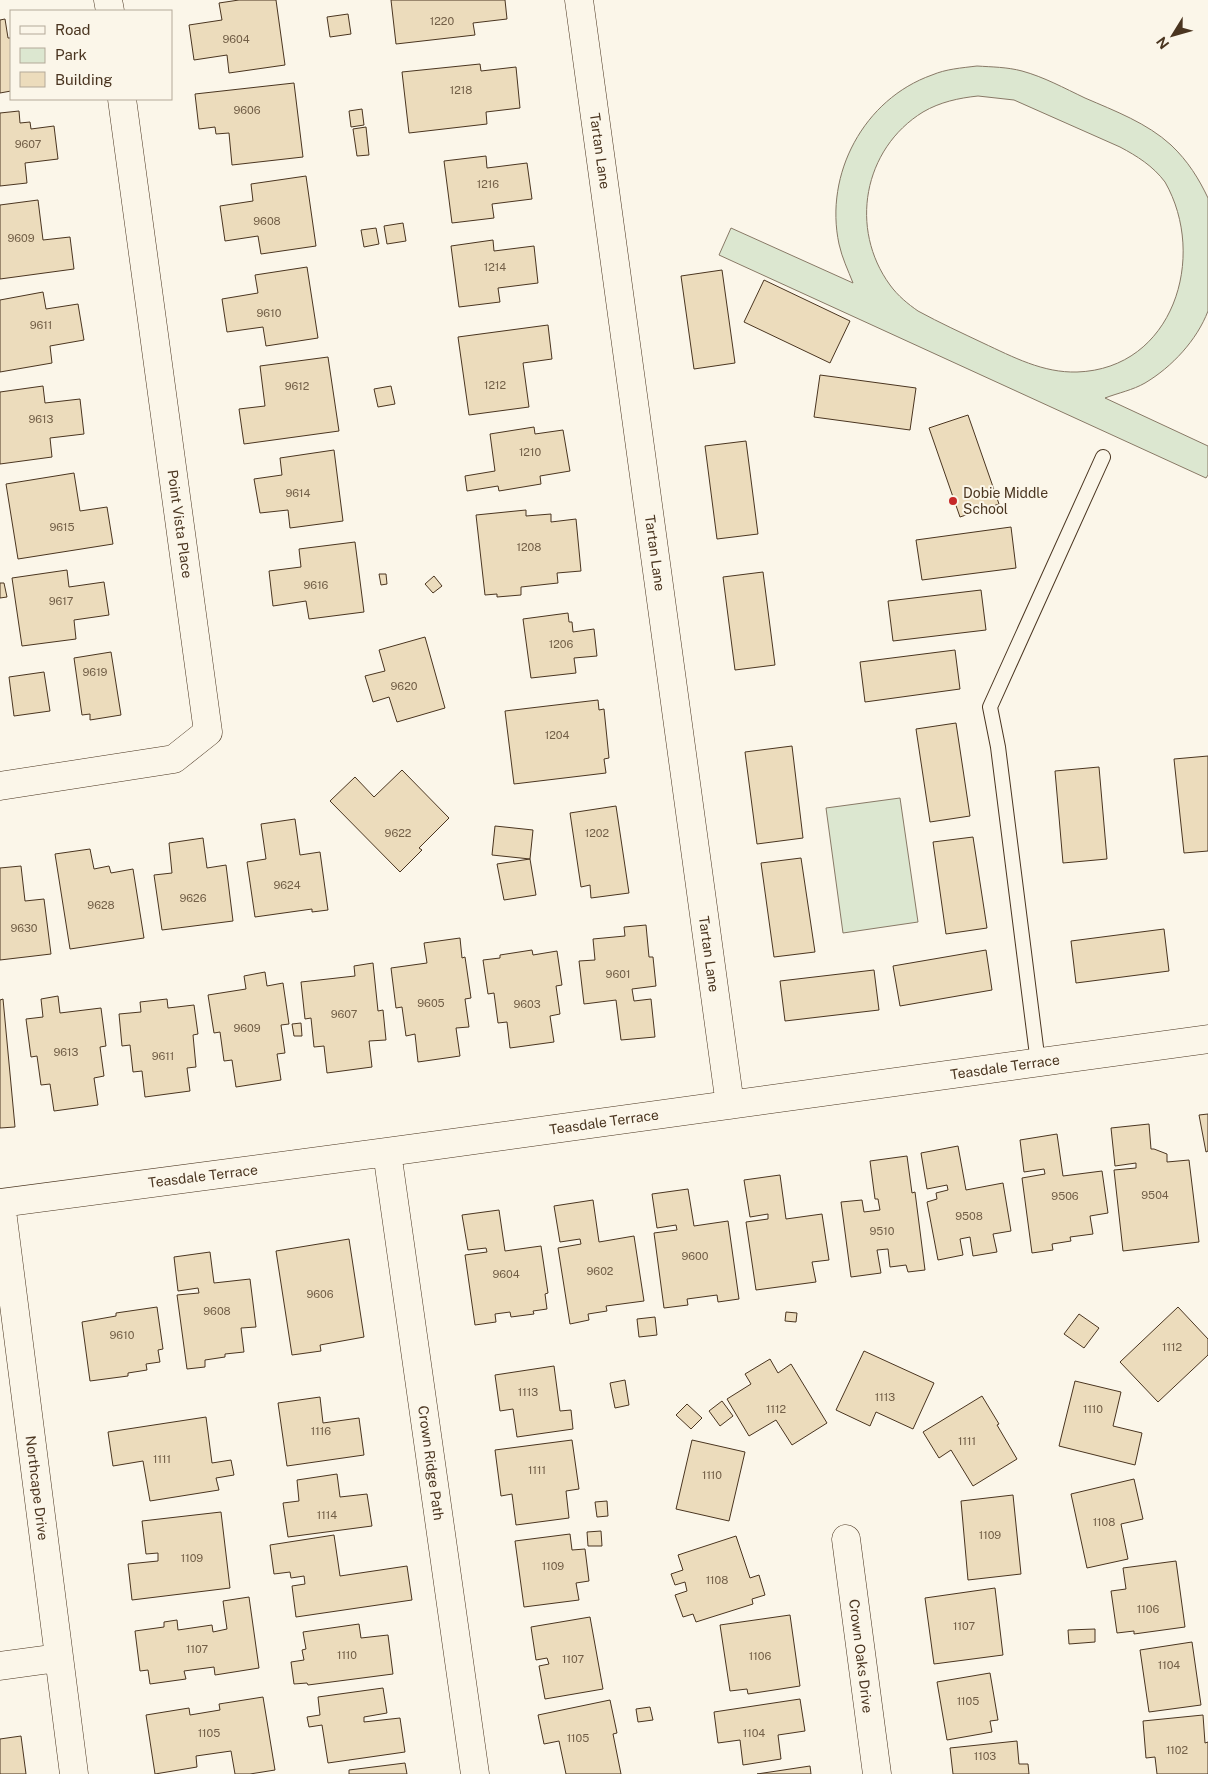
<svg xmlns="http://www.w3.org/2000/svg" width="1208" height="1774" font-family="'Public Sans',sans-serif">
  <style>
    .green { fill: #dce7d0; stroke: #887966; fill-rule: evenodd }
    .building { fill: #ecdcbc; stroke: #4a3520 }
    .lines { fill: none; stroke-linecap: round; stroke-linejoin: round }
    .lane-casing { stroke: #4a3520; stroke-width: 16 }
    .street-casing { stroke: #4a3520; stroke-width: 29 }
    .lane { stroke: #fbf6e9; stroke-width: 14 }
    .street { stroke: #fbf6e9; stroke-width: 28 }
    .poi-dot { fill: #c62828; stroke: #fbf6e9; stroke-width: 2 }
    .labels { text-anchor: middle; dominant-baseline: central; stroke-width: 4; stroke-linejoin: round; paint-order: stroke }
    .number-label { font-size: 11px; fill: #725f47 }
    .street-label { font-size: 14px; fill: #4a3520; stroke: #fbf6e9 }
    .poi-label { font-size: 14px; fill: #4a3520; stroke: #fbf6e9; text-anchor: start }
  </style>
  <rect width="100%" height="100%" fill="#fbf6e9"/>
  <!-- green -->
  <path class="green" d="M 977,66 C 992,67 1007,67 1022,71 C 1044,77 1064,88 1085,98 C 1115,111 1147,123 1171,145 C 1188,161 1199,179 1208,198 L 1208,311 C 1197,340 1172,367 1145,383 C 1133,390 1118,393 1105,398 L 1208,446 L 1208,475 L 1206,478 L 719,255 L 731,228 L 853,283 C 848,270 842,258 839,244 C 824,174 864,99 932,75 C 946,69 961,68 977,66 ZM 978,96 L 1014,100 L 1120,147 C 1137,156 1153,166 1165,182 C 1208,257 1173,369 1077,372 C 1043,373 1013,357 983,343 C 962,333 940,323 918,311 C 908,304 898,296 890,285 C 849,229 863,149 923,112 C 940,102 959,98 978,96 Z
    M 900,798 L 918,922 L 843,933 L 826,808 Z"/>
  <!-- building -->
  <path class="building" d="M 239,0 L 276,0 L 285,65 L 229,73 L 227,55 L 194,60 L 189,25 L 222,20 L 219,3 Z
    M 391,0 L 505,0 L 507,19 L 473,23 L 475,35 L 396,44 Z
    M 348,14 L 351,34 L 330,37 L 327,17 Z
    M 5,19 L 8,38 L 11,38 L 11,91 L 0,93 L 0,20 Z
    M 480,64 L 481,71 L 516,67 L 520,108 L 486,112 L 487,124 L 409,133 L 402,72 Z
    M 294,83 L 303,157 L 232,165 L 229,133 L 216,134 L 215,127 L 199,129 L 195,94 Z
    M 362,109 L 364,125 L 351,127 L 349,111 Z
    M 19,111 L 20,123 L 30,122 L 31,129 L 54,126 L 58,159 L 25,163 L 27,183 L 0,186 L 0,113 Z
    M 366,127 L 369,155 L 357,156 L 353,129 Z
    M 486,156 L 487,168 L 527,163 L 532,199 L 492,204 L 494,218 L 452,223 L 444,161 Z
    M 306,176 L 316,246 L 261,254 L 258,236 L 225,241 L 220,206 L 253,201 L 251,184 Z
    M 38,200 L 43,240 L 70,237 L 74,269 L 0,279 L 0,205 Z
    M 403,223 L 406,241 L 387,244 L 384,226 Z
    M 376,228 L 379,244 L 364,247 L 361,230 Z
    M 493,240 L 494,251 L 534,246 L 538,283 L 498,288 L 500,302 L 459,307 L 451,246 Z
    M 307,267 L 318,338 L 266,346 L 263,327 L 227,332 L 222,299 L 258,293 L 255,275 Z
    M 722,270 L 735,363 L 694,369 L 681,276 Z
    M 764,280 L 850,321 L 830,363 L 744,322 Z
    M 43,292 L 46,309 L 78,304 L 84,340 L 50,346 L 52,363 L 0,372 L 0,300 Z
    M 548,325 L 552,359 L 523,363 L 529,407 L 469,415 L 458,337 Z
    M 328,357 L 339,431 L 244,444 L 239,409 L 265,406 L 260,366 Z
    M 820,375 L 916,388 L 910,430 L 814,417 Z
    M 43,386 L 45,403 L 80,399 L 84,434 L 50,438 L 52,457 L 0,464 L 0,392 Z
    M 391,386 L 395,404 L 378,407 L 374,389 Z
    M 968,415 L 999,504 L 960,517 L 929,428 Z
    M 534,427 L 535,434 L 563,430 L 570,471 L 540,476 L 541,484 L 499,491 L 498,486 L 467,491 L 465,476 L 495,471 L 490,434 Z
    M 746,441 L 758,534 L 717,539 L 705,446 Z
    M 334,450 L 343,521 L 290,528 L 288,510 L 260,513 L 254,479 L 282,475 L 280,458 Z
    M 74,473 L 80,511 L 107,507 L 113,544 L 18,559 L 6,484 Z
    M 526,510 L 526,516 L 551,514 L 551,522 L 576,519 L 581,571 L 557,573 L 558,583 L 521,587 L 521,595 L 497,597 L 497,594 L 485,595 L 476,515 Z
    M 1011,527 L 1016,568 L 922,580 L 916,540 Z
    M 355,542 L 364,612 L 309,619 L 306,601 L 273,606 L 269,571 L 301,567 L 299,549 Z
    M 67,570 L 69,587 L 104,582 L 109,615 L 74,620 L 76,639 L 22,646 L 12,578 Z
    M 763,572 L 775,665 L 735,670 L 723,577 Z
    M 379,574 L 386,574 L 387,584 L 381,585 Z
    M 434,576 L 442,586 L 433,593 L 425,584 Z
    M 0,583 L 4,583 L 7,597 L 0,598 Z
    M 981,590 L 986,630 L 893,641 L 888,601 Z
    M 568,613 L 569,622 L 572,622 L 573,632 L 594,629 L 597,656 L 574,658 L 576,673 L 531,678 L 523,619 Z
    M 425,637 L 445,708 L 397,722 L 389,697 L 373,702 L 365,676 L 385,671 L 379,650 Z
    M 955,650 L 960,689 L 865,702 L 860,662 Z
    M 111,652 L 121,715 L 90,720 L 90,714 L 82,715 L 74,658 Z
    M 44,672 L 50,711 L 14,716 L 9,677 Z
    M 598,700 L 599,710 L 604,709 L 609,758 L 604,759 L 606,773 L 514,784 L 505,711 Z
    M 956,723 L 970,816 L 930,822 L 916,729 Z
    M 792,746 L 803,838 L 757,844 L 745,752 Z
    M 1208,756 L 1208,851 L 1184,853 L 1174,759 Z
    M 1099,767 L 1107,859 L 1063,863 L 1055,771 Z
    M 402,770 L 449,818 L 419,848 L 422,850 L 400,872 L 330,801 L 355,777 L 374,797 Z
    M 616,806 L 629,893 L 591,898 L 590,885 L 581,887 L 570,813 Z
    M 295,819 L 300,855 L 320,852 L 328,910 L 312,912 L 312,909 L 255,917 L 247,862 L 266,859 L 261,824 Z
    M 495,826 L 533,830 L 530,859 L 492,855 Z
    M 973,837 L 987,928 L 946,934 L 933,842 Z
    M 203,838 L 207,868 L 226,865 L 233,921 L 162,930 L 154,875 L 172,873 L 169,843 Z
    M 90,849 L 94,869 L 109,866 L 111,873 L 133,869 L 144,938 L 70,949 L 55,854 Z
    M 801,858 L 815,952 L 774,957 L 761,863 Z
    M 530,859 L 536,895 L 504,900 L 497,864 Z
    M 21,866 L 25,901 L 44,899 L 51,954 L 0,960 L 0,868 Z
    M 646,925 L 649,957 L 653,957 L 656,986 L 632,989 L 634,1001 L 651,999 L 655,1037 L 621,1040 L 616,1000 L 584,1004 L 579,961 L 595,960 L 593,939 L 625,936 L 624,927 Z
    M 1164,929 L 1169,971 L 1076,983 L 1071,941 Z
    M 460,938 L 462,958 L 465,957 L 471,998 L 465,999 L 469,1027 L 456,1028 L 460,1056 L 418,1062 L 415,1034 L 406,1036 L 402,1007 L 396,1008 L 391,968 L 427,963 L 424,943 Z
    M 532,950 L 533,955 L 557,951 L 562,985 L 556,986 L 560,1014 L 550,1016 L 554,1042 L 510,1048 L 507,1022 L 498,1023 L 494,993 L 488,994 L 483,960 L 500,958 L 500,955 Z
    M 986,950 L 992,990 L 900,1006 L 893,966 Z
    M 373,963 L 378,1011 L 383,1010 L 386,1040 L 369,1041 L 372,1067 L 327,1073 L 324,1046 L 314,1047 L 311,1018 L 305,1019 L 301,982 L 355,976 L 354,966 Z
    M 874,970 L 879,1010 L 785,1021 L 780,981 Z
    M 265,972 L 267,986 L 283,983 L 289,1024 L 281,1025 L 285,1053 L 277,1054 L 281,1080 L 236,1087 L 232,1060 L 224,1061 L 220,1032 L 214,1033 L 208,995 L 246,989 L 244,976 Z
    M 58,996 L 60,1013 L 101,1008 L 106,1046 L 100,1047 L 104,1076 L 94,1078 L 98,1105 L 54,1111 L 50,1084 L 41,1085 L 37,1056 L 31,1057 L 26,1019 L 43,1017 L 41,999 Z
    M 3,999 L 15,1127 L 0,1128 L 0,1000 Z
    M 167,999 L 168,1008 L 194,1005 L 198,1034 L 193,1035 L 196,1067 L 187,1068 L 190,1091 L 145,1097 L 142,1071 L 133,1072 L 130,1045 L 122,1046 L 119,1014 L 141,1012 L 140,1002 Z
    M 301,1023 L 302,1036 L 294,1036 L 292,1024 Z
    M 1208,1114 L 1208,1151 L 1206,1152 L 1199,1115 Z
    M 1149,1124 L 1151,1149 L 1154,1149 L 1167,1154 L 1167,1162 L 1189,1160 L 1199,1242 L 1123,1251 L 1114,1170 L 1136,1168 L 1136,1163 L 1115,1166 L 1111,1128 Z
    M 1057,1134 L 1063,1176 L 1102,1171 L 1108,1213 L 1090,1216 L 1093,1234 L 1070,1237 L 1071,1241 L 1052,1244 L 1053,1250 L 1032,1253 L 1022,1178 L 1045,1174 L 1044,1169 L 1024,1172 L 1020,1140 Z
    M 958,1146 L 966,1190 L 1003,1183 L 1011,1231 L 993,1234 L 997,1252 L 973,1256 L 970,1237 L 960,1239 L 963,1255 L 938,1260 L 927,1202 L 937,1199 L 936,1193 L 948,1190 L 947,1185 L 927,1189 L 921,1153 Z
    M 907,1156 L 912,1193 L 915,1192 L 925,1270 L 908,1272 L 906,1265 L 890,1267 L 888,1249 L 877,1250 L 881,1273 L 851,1277 L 841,1202 L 862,1200 L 864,1212 L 880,1210 L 878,1199 L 875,1199 L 870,1161 Z
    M 780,1175 L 786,1219 L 822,1214 L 829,1260 L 812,1262 L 816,1282 L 756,1290 L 746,1222 L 768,1219 L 768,1214 L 750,1217 L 744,1180 Z
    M 688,1189 L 694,1226 L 728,1221 L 739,1299 L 718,1302 L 717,1295 L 687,1299 L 688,1305 L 664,1308 L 654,1233 L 677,1230 L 676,1225 L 657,1228 L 652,1194 Z
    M 593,1200 L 599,1242 L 634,1236 L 644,1301 L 606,1306 L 607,1311 L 588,1314 L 589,1320 L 570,1324 L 558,1248 L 581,1244 L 580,1239 L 560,1242 L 554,1206 Z
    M 499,1210 L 505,1251 L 541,1246 L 548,1293 L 545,1294 L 547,1309 L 533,1311 L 534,1314 L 511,1317 L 510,1312 L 495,1314 L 496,1322 L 475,1325 L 465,1255 L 487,1252 L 486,1248 L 468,1250 L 462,1215 Z
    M 349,1239 L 364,1337 L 320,1345 L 321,1351 L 292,1355 L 276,1251 Z
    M 210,1252 L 214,1283 L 250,1279 L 256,1327 L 241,1328 L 244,1352 L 225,1354 L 225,1357 L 205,1360 L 205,1367 L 187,1369 L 177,1295 L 199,1293 L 198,1288 L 178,1291 L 174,1257 Z
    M 157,1307 L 163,1349 L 158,1350 L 160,1362 L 146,1364 L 147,1370 L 128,1373 L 128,1376 L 90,1381 L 82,1322 L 116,1316 L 116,1313 Z
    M 1178,1307 L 1208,1339 L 1208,1355 L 1158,1402 L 1120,1362 Z
    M 786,1312 L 797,1313 L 796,1322 L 785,1321 Z
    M 1079,1314 L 1099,1328 L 1084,1348 L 1064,1334 Z
    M 655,1317 L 657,1335 L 639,1337 L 637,1319 Z
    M 864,1351 L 934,1383 L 913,1429 L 876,1412 L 870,1426 L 836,1410 Z
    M 770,1359 L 778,1373 L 791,1364 L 827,1423 L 792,1445 L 776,1420 L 749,1436 L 727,1399 L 751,1384 L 745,1374 Z
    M 554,1366 L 560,1411 L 571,1410 L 573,1429 L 517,1437 L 513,1409 L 500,1411 L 495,1375 Z
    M 625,1380 L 629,1405 L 615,1408 L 610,1383 Z
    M 1075,1381 L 1121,1392 L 1113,1426 L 1142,1433 L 1135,1465 L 1059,1446 Z
    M 982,1396 L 999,1424 L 997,1425 L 1017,1459 L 973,1486 L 951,1450 L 939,1458 L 923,1432 Z
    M 320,1397 L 323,1423 L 359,1418 L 364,1455 L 287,1466 L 278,1403 Z
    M 722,1401 L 733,1416 L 720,1426 L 709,1411 Z
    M 687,1404 L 702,1418 L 691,1429 L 676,1415 Z
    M 206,1417 L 212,1463 L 231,1460 L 234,1475 L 216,1478 L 219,1490 L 150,1501 L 143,1461 L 113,1466 L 108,1432 Z
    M 572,1440 L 579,1489 L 566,1491 L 569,1518 L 516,1525 L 512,1494 L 501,1496 L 495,1450 Z
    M 692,1440 L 745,1452 L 729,1521 L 676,1509 Z
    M 337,1474 L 340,1497 L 367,1494 L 372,1526 L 288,1537 L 283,1503 L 299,1501 L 297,1480 Z
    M 1134,1479 L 1143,1519 L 1121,1524 L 1128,1559 L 1087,1568 L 1071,1494 Z
    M 1013,1495 L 1021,1574 L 968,1580 L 961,1501 Z
    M 607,1501 L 608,1516 L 597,1517 L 595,1502 Z
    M 221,1512 L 230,1588 L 132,1600 L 128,1564 L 158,1561 L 158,1553 L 146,1554 L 142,1521 Z
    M 601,1531 L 602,1546 L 588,1546 L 587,1532 Z
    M 570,1534 L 572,1550 L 585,1549 L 589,1581 L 576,1583 L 579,1600 L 524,1607 L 515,1541 Z
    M 334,1535 L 340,1576 L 407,1566 L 412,1600 L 296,1617 L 292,1586 L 305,1584 L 304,1576 L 291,1578 L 290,1572 L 274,1574 L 270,1545 Z
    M 736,1536 L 750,1578 L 759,1575 L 765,1595 L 752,1599 L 753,1604 L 696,1622 L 693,1614 L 683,1617 L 675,1595 L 687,1591 L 685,1582 L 675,1585 L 671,1574 L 683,1570 L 678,1555 Z
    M 1176,1561 L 1185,1627 L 1134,1634 L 1134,1631 L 1117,1633 L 1111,1591 L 1126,1589 L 1123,1568 Z
    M 995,1588 L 1003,1655 L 934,1664 L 925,1598 Z
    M 249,1597 L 259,1668 L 215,1675 L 214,1667 L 184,1671 L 186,1679 L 150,1684 L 148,1670 L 140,1671 L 135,1631 L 164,1627 L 164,1622 L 177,1620 L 178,1630 L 212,1625 L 213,1632 L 227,1629 L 223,1601 Z
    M 790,1615 L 800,1686 L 748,1694 L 747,1689 L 730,1691 L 720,1625 Z
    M 590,1617 L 603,1689 L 545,1699 L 539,1666 L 549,1664 L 547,1658 L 536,1660 L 531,1627 Z
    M 359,1624 L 361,1638 L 388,1635 L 393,1674 L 308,1685 L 307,1683 L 294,1684 L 291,1662 L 304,1660 L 302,1650 L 306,1649 L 303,1632 Z
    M 1095,1629 L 1095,1642 L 1069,1644 L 1068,1630 Z
    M 1192,1642 L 1201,1705 L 1149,1712 L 1140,1650 Z
    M 990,1673 L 998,1720 L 990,1721 L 992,1732 L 947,1740 L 937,1682 Z
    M 383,1688 L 387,1713 L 364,1717 L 364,1722 L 400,1718 L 405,1752 L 328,1763 L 322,1725 L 309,1727 L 307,1717 L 320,1715 L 318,1697 Z
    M 263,1697 L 275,1770 L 250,1774 L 235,1774 L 231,1751 L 196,1756 L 197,1767 L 155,1774 L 146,1715 L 189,1708 L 190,1715 L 220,1710 L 219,1704 Z
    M 800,1699 L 805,1731 L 778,1735 L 781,1759 L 743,1765 L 740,1740 L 718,1743 L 714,1712 Z
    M 610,1700 L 617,1733 L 613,1734 L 621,1774 L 566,1774 L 559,1741 L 544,1744 L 538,1715 Z
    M 650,1707 L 653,1720 L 638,1722 L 636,1709 Z
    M 1203,1715 L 1205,1743 L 1208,1742 L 1208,1774 L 1157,1774 L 1155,1757 L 1146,1758 L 1143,1721 Z
    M 21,1736 L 26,1774 L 0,1774 L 0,1739 Z
    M 1017,1741 L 1019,1764 L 1028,1764 L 1029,1774 L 953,1774 L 950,1748 Z
    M 405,1763 L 407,1774 L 349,1774 L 349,1770 Z
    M 810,1766 L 811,1774 L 757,1774 Z"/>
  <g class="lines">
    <defs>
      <path id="lane" d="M 1038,1063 L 998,747 L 990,707 L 1103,457"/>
      <path id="street" d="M 108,0 L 110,11
        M 579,0 L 730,1105
        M 0,786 L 174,759 L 208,732 L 122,99
        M 387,1152 L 475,1774
        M 0,1203 L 387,1152 L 1208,1039
        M 1,1203 L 74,1774
        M 846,1539 L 877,1774
        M 0,1666 L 58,1658"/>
    </defs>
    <!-- lane casing -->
    <use href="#lane" class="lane-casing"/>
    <!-- street casing -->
    <use href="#street" class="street-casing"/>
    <!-- lane -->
    <use href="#lane" class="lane"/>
    <!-- street -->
    <use href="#street" class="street"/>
  </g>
  <!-- markers -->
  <circle class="poi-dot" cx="953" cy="501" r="5"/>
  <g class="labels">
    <!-- number labels -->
    <g class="number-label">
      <text x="442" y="21">1220</text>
      <text x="236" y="39">9604</text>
      <text x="461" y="90">1218</text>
      <text x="247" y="110">9606</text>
      <text x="28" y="144">9607</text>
      <text x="488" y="184">1216</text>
      <text x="267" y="221">9608</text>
      <text x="21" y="238">9609</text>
      <text x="495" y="267">1214</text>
      <text x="269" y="313">9610</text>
      <text x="41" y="325">9611</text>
      <text x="495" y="385">1212</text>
      <text x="297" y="386">9612</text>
      <text x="41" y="419">9613</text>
      <text x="530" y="452">1210</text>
      <text x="298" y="493">9614</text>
      <text x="62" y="527">9615</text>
      <text x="529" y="547">1208</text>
      <text x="316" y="585">9616</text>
      <text x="61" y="601">9617</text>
      <text x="561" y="644">1206</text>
      <text x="95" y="672">9619</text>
      <text x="404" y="686">9620</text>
      <text x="557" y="735">1204</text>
      <text x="398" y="833">9622</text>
      <text x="597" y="833">1202</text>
      <text x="287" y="885">9624</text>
      <text x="193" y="898">9626</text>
      <text x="101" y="905">9628</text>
      <text x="24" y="928">9630</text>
      <text x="618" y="974">9601</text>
      <text x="431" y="1003">9605</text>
      <text x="527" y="1004">9603</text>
      <text x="344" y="1014">9607</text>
      <text x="247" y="1028">9609</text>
      <text x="66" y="1052">9613</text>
      <text x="163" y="1056">9611</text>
      <text x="1155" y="1195">9504</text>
      <text x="1065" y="1196">9506</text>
      <text x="969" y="1216">9508</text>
      <text x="882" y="1231">9510</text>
      <text x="695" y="1256">9600</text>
      <text x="600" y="1271">9602</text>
      <text x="506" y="1274">9604</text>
      <text x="320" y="1294">9606</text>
      <text x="217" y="1311">9608</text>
      <text x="122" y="1335">9610</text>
      <text x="1172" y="1347">1112</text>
      <text x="528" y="1392">1113</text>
      <text x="885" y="1397">1113</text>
      <text x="776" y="1409">1112</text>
      <text x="1093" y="1409">1110</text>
      <text x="321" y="1431">1116</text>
      <text x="967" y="1441">1111</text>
      <text x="162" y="1459">1111</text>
      <text x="537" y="1470">1111</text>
      <text x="712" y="1475">1110</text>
      <text x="327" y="1515">1114</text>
      <text x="1104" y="1522">1108</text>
      <text x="990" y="1535">1109</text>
      <text x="192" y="1558">1109</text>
      <text x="553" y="1566">1109</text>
      <text x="717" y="1580">1108</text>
      <text x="1148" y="1609">1106</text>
      <text x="964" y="1626">1107</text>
      <text x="197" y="1649">1107</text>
      <text x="347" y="1655">1110</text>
      <text x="760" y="1656">1106</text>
      <text x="573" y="1659">1107</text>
      <text x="1169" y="1665">1104</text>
      <text x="968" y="1701">1105</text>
      <text x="209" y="1733">1105</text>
      <text x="754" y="1733">1104</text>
      <text x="578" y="1738">1105</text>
      <text x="1177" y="1750">1102</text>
      <text x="985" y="1756">1103</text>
    </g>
    <!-- street labels -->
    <g class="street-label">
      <text transform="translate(600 151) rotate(82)">Tartan Lane</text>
      <text transform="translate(180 524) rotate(82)">Point Vista Place</text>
      <text transform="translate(655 553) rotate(82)">Tartan Lane</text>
      <text transform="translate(709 954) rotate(82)">Tartan Lane</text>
      <text transform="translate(1005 1067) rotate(-8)">Teasdale Terrace</text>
      <text transform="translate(604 1122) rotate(-8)">Teasdale Terrace</text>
      <text transform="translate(203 1176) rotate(-7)">Teasdale Terrace</text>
      <text transform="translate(431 1463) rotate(82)">Crown Ridge Path</text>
      <text transform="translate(37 1488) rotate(83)">Northcape Drive</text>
      <text transform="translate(861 1656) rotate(83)">Crown Oaks Drive</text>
    </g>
    <!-- poi labels -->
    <g class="poi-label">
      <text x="963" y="493">Dobie Middle<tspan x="963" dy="16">School</tspan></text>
    </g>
  </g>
  <!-- legend -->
  <rect x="10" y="10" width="162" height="90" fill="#fbf6e9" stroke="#b4a999"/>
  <rect x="20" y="26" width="25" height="8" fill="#fbf6e9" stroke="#b4a999"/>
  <text x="55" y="35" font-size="15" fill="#4a3520">Road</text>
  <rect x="20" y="48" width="25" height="15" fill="#dce7d0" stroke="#b4a999"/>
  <text x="55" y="60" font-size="15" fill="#4a3520">Park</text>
  <rect x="20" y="72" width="25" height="15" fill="#ecdcbc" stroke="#b4a999"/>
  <text x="55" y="85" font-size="15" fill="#4a3520">Building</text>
  <!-- north arrow -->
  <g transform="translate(1173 35) rotate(233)" stroke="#fbf6e9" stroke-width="4" paint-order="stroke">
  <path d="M0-4L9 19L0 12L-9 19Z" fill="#4a3520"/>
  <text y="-8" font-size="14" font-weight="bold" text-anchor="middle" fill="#4a3520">N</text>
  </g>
</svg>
